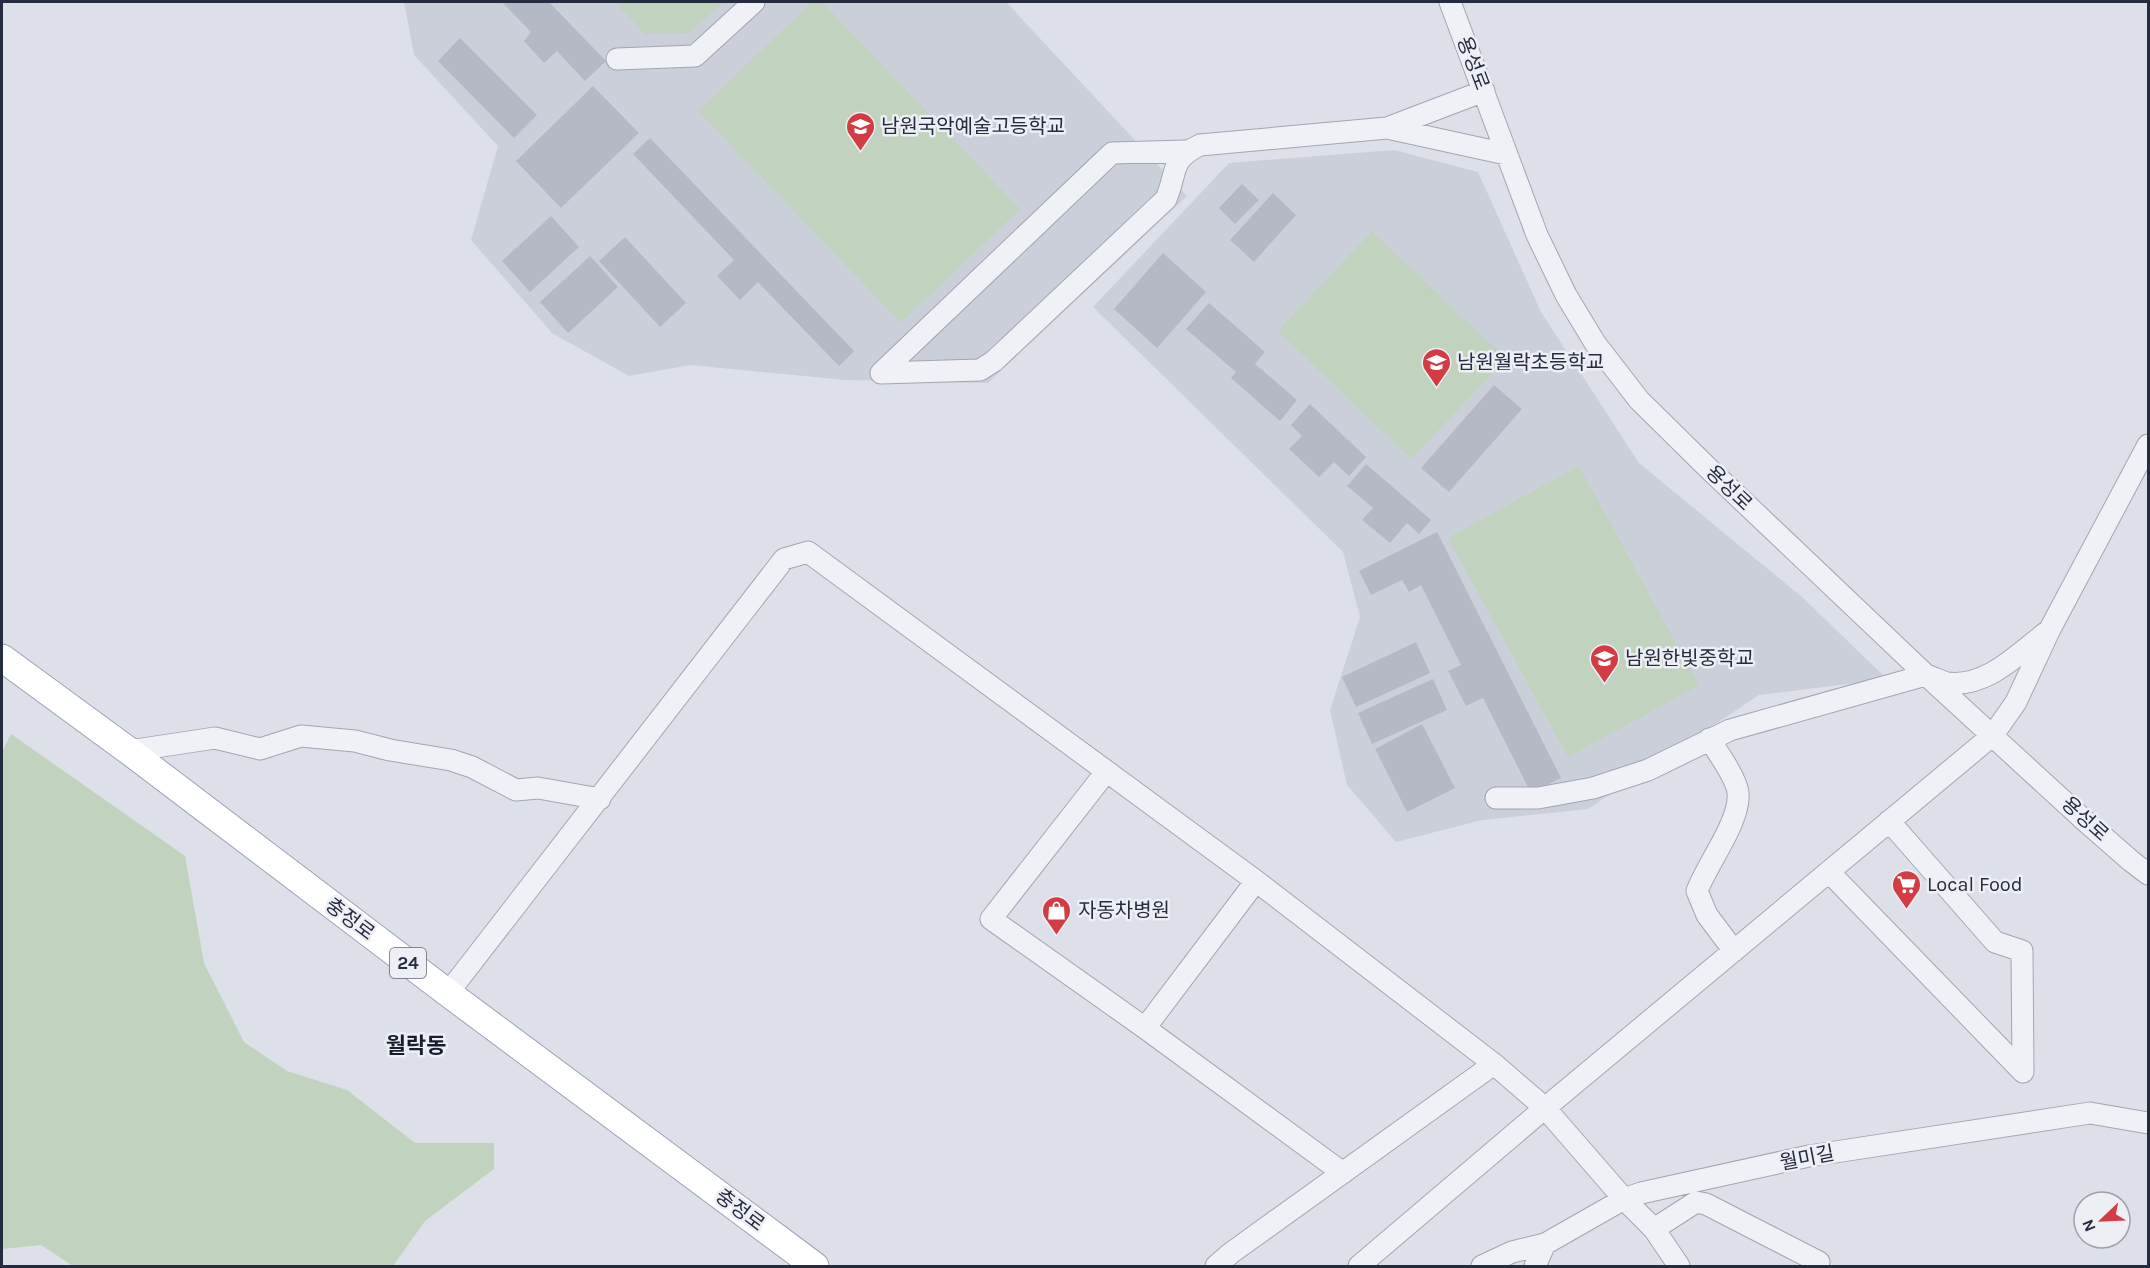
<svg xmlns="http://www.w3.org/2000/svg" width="2150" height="1268" font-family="Karla,'Noto Sans KR',sans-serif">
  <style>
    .built { fill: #cbcfda }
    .green { fill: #c1d2be }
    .building { fill: #b4b9c5 }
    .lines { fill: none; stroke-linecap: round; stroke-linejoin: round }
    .minor-casing { stroke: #a2a6b2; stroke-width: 23 }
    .major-casing { stroke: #9ca3b4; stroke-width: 29 }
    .minor { stroke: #f0f1f6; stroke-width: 21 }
    .major { stroke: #fff; stroke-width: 27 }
    .labels { text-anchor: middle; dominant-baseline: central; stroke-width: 5; stroke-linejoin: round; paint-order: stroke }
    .shield { fill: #edeff5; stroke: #626676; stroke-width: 1.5 }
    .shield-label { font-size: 18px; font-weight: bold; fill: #262c3f }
    .street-label { font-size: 20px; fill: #262c3f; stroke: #edeff5 }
    .poi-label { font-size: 20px; fill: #262c3f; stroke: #edeff5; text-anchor: start }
    .quarter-label { font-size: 22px; font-weight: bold; fill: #191e2f; stroke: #edeff5 }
  </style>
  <rect width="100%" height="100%" fill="#dde0e8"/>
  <!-- built -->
  <path class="built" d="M 404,2 L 1006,2 L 1187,196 L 988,383 L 845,380 L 690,365 L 629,376 L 552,333 L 471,240 L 498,146 L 414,55 Z
    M 1394,150 L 1478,172 L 1541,312 L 1639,463 L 1802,597 L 1887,679 L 1759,695 L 1588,809 L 1482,820 L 1396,842 L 1347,785 L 1330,710 L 1360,617 L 1343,552 L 1093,307 L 1229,163 Z"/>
  <!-- green -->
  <path class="green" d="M 615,2 L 724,2 L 689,33 L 645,34 Z
    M 812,2 L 822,2 L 1020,209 L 901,323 L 698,111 Z
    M 1372,231 L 1506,359 L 1411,459 L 1278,331 Z
    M 1579,466 L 1699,685 L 1568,757 L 1448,538 Z
    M 11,734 L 185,856 L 204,963 L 244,1042 L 287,1071 L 347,1090 L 415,1143 L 494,1143 L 494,1169 L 425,1221 L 393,1266 L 73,1266 L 41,1245 L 2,1249 L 2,752 Z"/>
  <!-- building -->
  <path class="building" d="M 502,2 L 549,2 L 606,61 L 585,81 L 557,51 L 544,63 L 524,41 L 531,32 Z
    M 460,38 L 537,115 L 514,138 L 438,61 Z
    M 593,86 L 639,133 L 561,208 L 516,161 Z
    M 650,138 L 854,351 L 839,366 L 758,282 L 740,300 L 717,276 L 734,260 L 633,154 Z
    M 1242,184 L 1259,200 L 1235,224 L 1219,208 Z
    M 1273,193 L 1296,215 L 1254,262 L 1230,240 Z
    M 551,216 L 579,247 L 530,292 L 502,261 Z
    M 625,237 L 686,303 L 660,327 L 599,261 Z
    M 1163,253 L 1206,292 L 1157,348 L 1114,309 Z
    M 590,256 L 618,287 L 568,333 L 540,302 Z
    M 1209,303 L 1265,352 L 1255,364 L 1297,400 L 1280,421 L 1231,378 L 1236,372 L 1186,329 Z
    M 1494,385 L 1522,409 L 1449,492 L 1421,468 Z
    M 1310,404 L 1366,457 L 1349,476 L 1334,462 L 1319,477 L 1289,449 L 1302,436 L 1291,425 Z
    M 1366,464 L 1431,520 L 1419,534 L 1407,523 L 1390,543 L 1362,520 L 1373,508 L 1347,486 Z
    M 1437,532 L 1561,778 L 1531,793 L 1483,698 L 1466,706 L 1448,671 L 1461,665 L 1421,585 L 1409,592 L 1402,580 L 1371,595 L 1359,571 Z
    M 1416,642 L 1430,673 L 1356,707 L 1342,677 Z
    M 1433,679 L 1447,710 L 1372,744 L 1358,713 Z
    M 1422,724 L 1455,788 L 1407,812 L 1375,749 Z"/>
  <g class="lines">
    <defs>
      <path id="minor" d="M 1450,2 L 1537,235 L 1566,295 L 1595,343 L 1639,400 L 1708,468 L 1926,675 L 2083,819 L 2131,861 L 2148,874
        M 617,59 L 695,56 L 754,2
        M 1484,91 L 1387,128 L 1506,154
        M 1186,151 L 1112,153 L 881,373 L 980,370 L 994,361 L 1166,199 C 1178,171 1169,160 1200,145 L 1387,128
        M 1709,739 C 1717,751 1737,779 1738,793 C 1741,820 1707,864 1697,891 L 1707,915 L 1734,951
        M 129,751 L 215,738 L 260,749 L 301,736 L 355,741 L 390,750 L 451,760 L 472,767 L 516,790 L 538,788 L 600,799
        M 1106,772 L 991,919 L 1145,1028 L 1343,1173
        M 1496,798 L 1538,798 L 1593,788 L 1648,770 L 1730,730 L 1926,675 C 1933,677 1940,681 1947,683 C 1987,688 2019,653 2048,631
        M 1889,821 L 1995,942 L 2022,951 L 2023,1072
        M 1829,872 L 2023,1072
        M 448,993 L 784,559 L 808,552 L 1256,881 L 1494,1064 L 1545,1108 L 1624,1199 L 1654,1229 L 1679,1266
        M 1145,1028 L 1256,881
        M 1654,1229 L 1696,1202 L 1706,1204 L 1819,1262
        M 1216,1266 L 1231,1253 L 1494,1064
        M 1359,1266 L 1545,1108 L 1993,735 L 2016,702 L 2050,629 L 2148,445
        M 1482,1266 L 1512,1252 L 1545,1244 L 1624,1199 L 1641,1193 L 1809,1156 L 2090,1113 L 2148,1123
        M 1535,1266 L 1545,1244"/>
      <path id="major" d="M 2,658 L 129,751 L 448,993 L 815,1266"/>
    </defs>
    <!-- minor casing -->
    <use href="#minor" class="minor-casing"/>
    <!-- major casing -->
    <use href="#major" class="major-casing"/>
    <!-- minor -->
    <use href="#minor" class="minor"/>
    <!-- major -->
    <use href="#major" class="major"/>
  </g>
  <!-- icons -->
  <defs>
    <symbol id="school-pin" viewBox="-11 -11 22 30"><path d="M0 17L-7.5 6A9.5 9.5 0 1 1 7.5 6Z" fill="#d33c43" stroke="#edeff5"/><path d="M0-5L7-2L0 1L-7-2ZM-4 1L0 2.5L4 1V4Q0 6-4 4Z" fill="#fff"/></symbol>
    <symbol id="supermarket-pin" viewBox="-11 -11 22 30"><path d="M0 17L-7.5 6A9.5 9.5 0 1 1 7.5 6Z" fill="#d33c43" stroke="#edeff5"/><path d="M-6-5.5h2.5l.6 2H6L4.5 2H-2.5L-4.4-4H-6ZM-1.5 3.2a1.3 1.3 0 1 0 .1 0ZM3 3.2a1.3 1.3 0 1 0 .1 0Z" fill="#fff"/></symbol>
    <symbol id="shop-pin" viewBox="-11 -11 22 30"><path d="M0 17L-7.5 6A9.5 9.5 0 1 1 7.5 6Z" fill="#d33c43" stroke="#edeff5"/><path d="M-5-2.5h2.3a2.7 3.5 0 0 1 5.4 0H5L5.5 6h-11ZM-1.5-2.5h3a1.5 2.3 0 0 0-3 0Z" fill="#fff"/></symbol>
  </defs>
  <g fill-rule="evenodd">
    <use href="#school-pin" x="844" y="110" width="33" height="45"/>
    <use href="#school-pin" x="1420" y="346" width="33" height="45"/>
    <use href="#school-pin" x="1588" y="642" width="33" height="45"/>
    <use href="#supermarket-pin" x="1890" y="868" width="33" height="45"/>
    <use href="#shop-pin" x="1040" y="894" width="33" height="45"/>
  </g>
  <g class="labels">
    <!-- shield labels -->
    <rect class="shield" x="390" y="948" width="36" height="30" rx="4.5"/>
    <g class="shield-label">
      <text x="408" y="963">24</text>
    </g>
    <!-- street labels -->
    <g class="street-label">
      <text transform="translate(1473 63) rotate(69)">용성로</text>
      <text transform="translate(1729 488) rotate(44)">용성로</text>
      <text transform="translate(2085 819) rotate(42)">용성로</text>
      <text transform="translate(350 919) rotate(37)">충정로</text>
      <text transform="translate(1807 1158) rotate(-11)">월미길</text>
      <text transform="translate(740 1210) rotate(37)">충정로</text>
    </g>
    <!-- poi labels -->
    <g class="poi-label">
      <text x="881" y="126">남원국악예술고등학교</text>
      <text x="1457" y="362">남원월락초등학교</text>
      <text x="1625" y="658">남원한빛중학교</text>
      <text x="1927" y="884">Local Food</text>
      <text x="1078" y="910">자동차병원</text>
    </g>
    <!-- quarter labels -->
    <g class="quarter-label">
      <text x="416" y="1046">월락동</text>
    </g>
  </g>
  <!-- border -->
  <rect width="2150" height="1268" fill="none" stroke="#262c3f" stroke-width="6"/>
  <!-- north arrow -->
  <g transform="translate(2102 1220) rotate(247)"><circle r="28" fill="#edeff5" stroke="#9da1ac" stroke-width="1.5"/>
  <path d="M0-4.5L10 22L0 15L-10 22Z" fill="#d33c43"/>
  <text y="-9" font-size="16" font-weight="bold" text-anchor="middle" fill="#262c3f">N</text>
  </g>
</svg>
